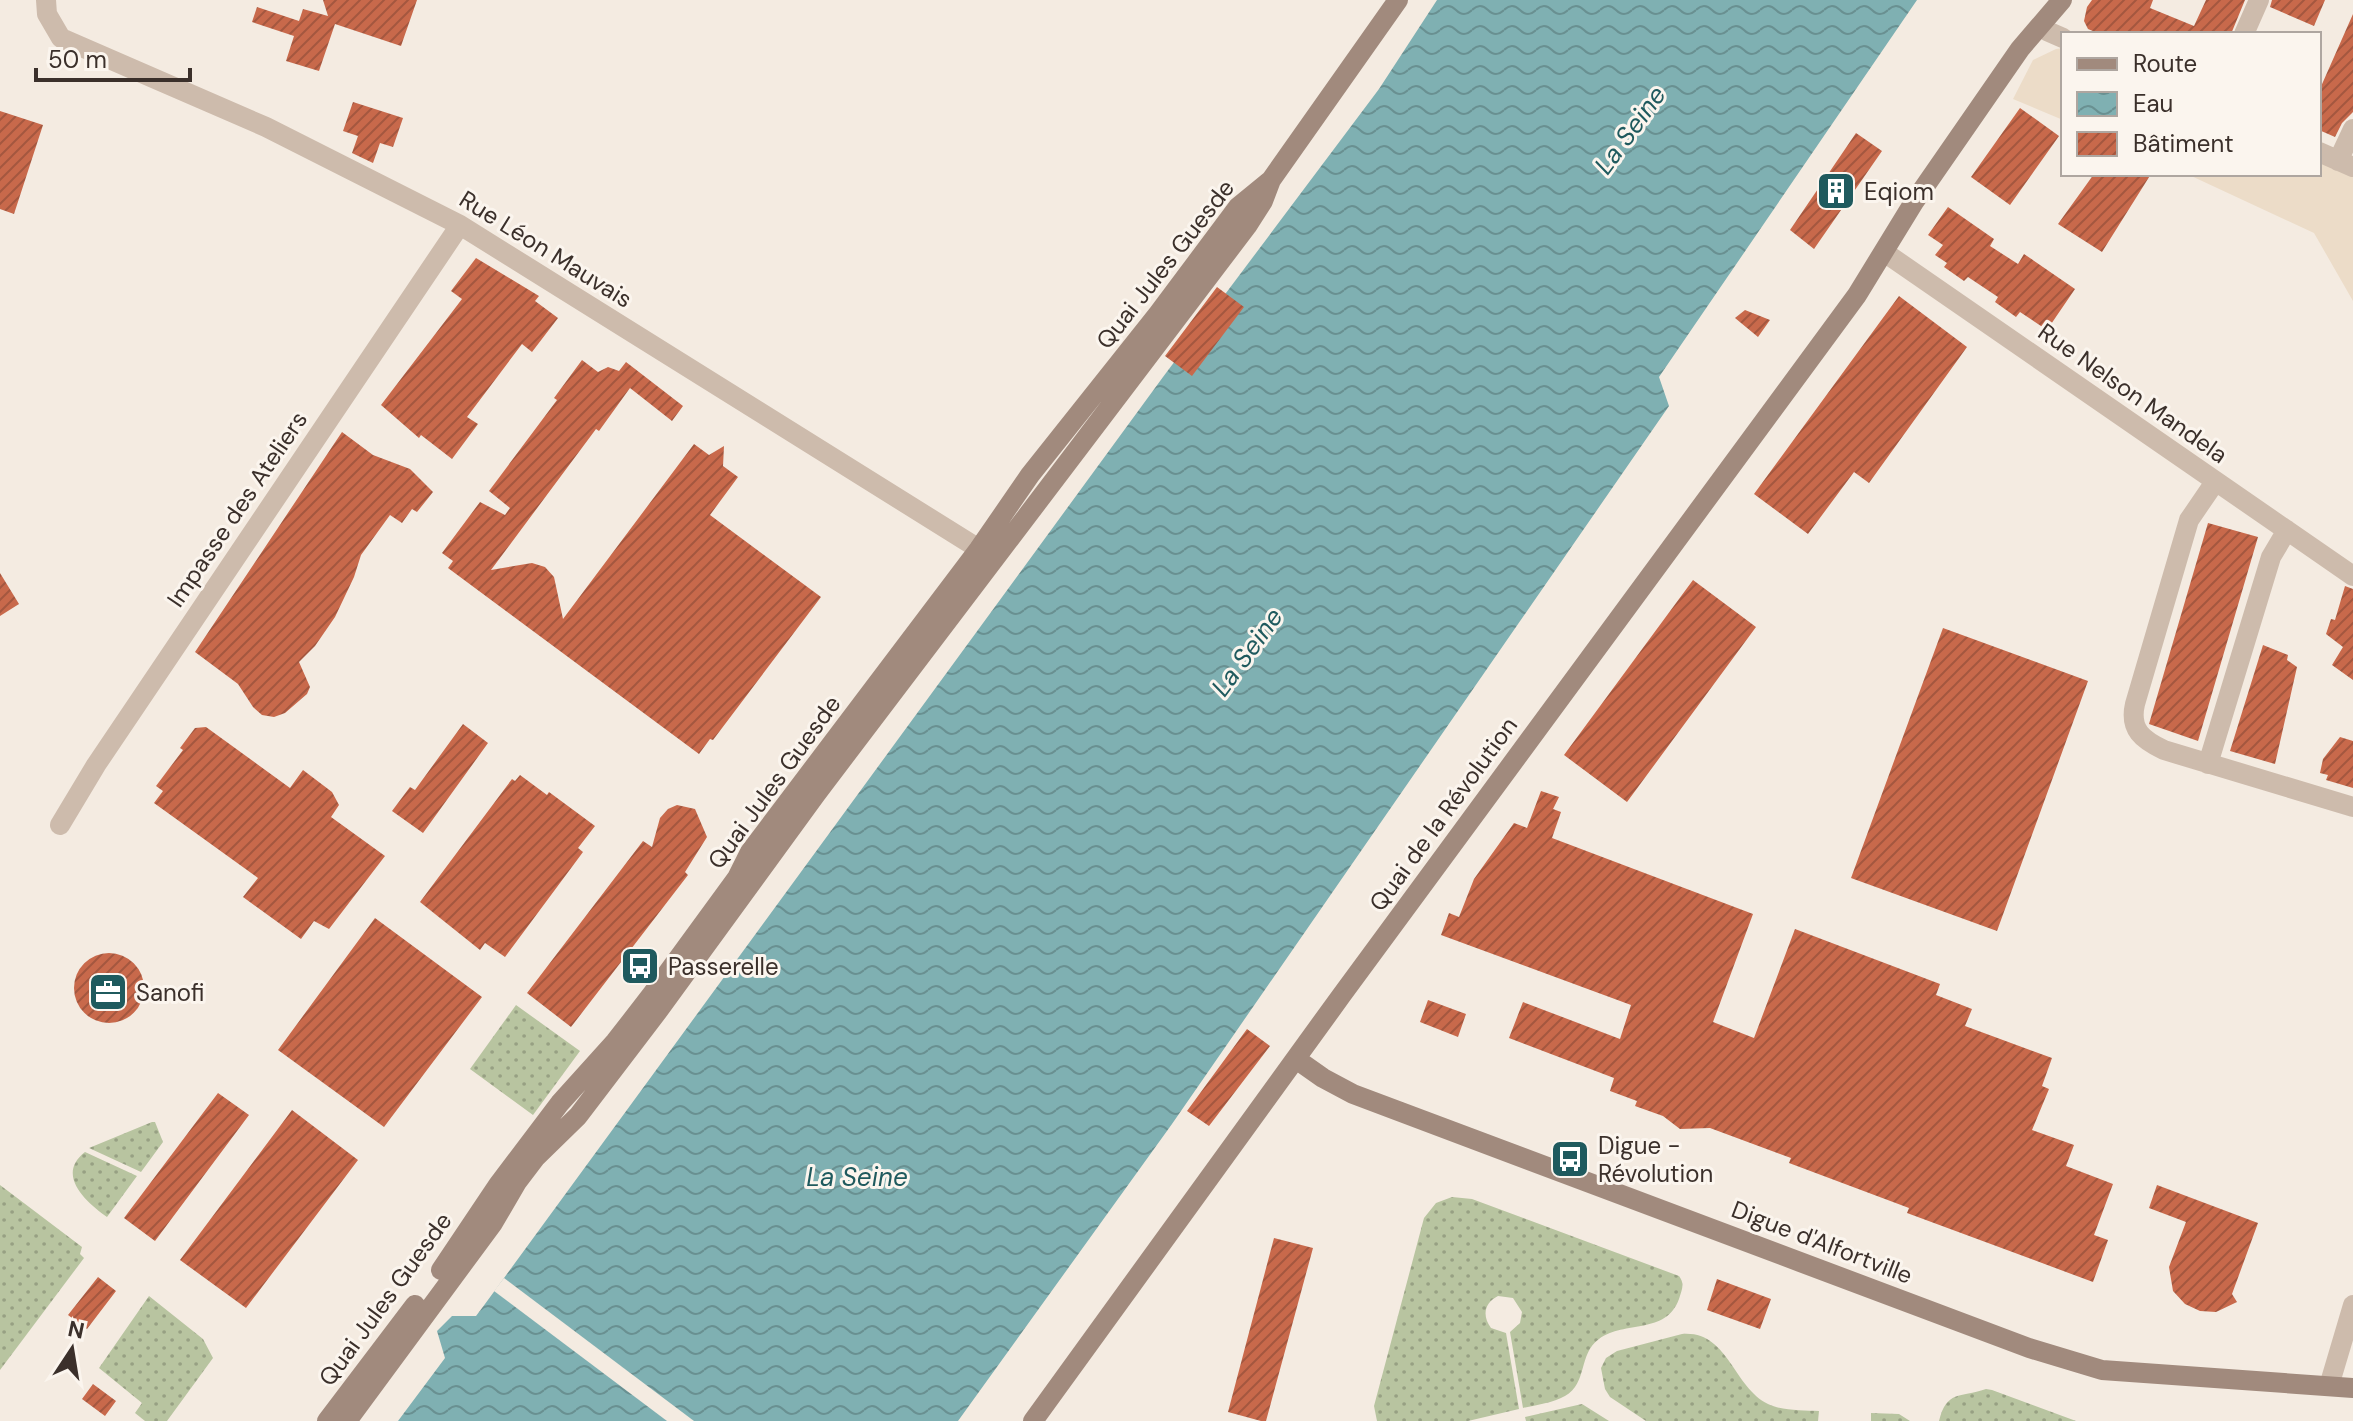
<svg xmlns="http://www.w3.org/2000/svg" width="2353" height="1421" font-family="'DM Sans',sans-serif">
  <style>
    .grass { fill: url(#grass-dots) }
    .plaza { fill: #ecdcc8 }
    .water { fill: url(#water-waves) }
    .pier { fill: #f4ebe1 }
    .building { fill: url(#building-hatch) }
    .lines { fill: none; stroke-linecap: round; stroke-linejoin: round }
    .street { stroke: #cdbbac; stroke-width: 20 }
    .secondary { stroke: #a18a7d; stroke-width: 20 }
    .labels { text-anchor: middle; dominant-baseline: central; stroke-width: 6; stroke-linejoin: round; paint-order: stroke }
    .poi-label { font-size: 24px; fill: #3b302b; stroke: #fbf5ee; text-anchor: start }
    .street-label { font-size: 24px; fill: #3b302b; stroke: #fbf5ee }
    .water-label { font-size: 26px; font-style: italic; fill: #1f5a5e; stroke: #fbf5ee }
  </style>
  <defs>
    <pattern id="grass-dots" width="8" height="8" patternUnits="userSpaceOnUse" patternTransform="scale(2)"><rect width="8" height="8" fill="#b8c4a0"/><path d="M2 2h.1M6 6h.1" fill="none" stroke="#97a083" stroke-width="1.8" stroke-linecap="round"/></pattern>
    <pattern id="water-waves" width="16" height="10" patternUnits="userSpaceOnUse" patternTransform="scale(2)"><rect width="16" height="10" fill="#7fb0b2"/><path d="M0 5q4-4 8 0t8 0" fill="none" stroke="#699091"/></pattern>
    <pattern id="building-hatch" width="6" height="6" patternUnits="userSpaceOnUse" patternTransform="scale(2)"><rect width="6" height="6" fill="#c8694b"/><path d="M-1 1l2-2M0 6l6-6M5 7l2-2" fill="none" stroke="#a4573f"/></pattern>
  </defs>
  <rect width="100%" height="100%" fill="#f4ebe1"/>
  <!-- grass -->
  <path class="grass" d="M 516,1005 L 580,1051 L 533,1115 L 470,1069 Z
    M 152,1122 L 155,1122 L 163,1142 L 141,1172 L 89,1148 Z
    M 85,1152 L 137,1176 L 107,1217 C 87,1203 55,1175 85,1152 Z
    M 0,1185 L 82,1247 L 80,1254 L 84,1258 L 0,1370 Z
    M 1452,1197 L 1472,1199 L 1679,1276 C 1685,1284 1682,1289 1679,1299 C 1666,1335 1625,1320 1599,1339 C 1578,1354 1588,1383 1565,1396 C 1553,1403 1536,1405 1523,1408 L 1510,1332 L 1520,1323 L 1522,1312 L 1513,1298 L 1498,1296 C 1484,1303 1482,1316 1491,1328 L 1506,1333 L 1519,1409 L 1468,1421 L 1377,1421 L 1374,1406 L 1424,1218 L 1436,1203 Z
    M 149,1296 L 203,1339 L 213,1358 L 167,1421 L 145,1421 L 135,1413 L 142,1403 L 99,1368 Z
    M 1682,1334 C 1728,1330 1733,1387 1768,1404 C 1783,1411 1803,1410 1819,1411 L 1818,1421 L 1646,1421 L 1610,1397 L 1605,1389 L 1601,1368 L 1606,1358 L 1617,1351 Z
    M 1986,1389 L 1992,1390 L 2076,1421 L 1939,1421 C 1947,1390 1959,1398 1986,1389 Z
    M 1582,1404 L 1609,1421 L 1526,1421 L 1525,1417 Z
    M 1871,1413 L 1899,1414 L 1910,1421 L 1871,1421 Z"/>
  <!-- plaza -->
  <path class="plaza" d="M 2063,48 L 2063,120 L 2013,99 L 2033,60 L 2056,49 Z
    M 2319,158 L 2353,173 L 2353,301 L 2314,233 L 2187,174 L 2319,174 Z"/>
  <!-- water -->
  <path class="water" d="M 1437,0 L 1917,0 L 1659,377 L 1669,406 L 1172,1124 L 958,1421 L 398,1421 L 445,1358 L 437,1331 L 452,1316 L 476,1316 L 485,1304 L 1163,377 L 1379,89 Z"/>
  <!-- pier -->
  <path class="pier" d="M 504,1278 L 694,1421 L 667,1421 L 494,1291 Z"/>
  <!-- building -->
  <path class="building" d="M 323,0 L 417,0 L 401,46 L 335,24 L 319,71 L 286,61 L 294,36 L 252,22 L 257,7 L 299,21 L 303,9 L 328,16 Z
    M 2092,0 L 2153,0 L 2150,8 L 2194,26 L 2206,0 L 2245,0 L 2231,34 L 2100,34 L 2088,29 L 2084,21 L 2087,7 Z
    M 2272,0 L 2325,0 L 2314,26 L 2270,7 Z
    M 2353,14 L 2353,112 L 2342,123 L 2335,137 L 2319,130 L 2319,91 Z
    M 353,102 L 403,118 L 393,147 L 380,143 L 373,163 L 352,153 L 358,136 L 343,131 Z
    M 2020,108 L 2059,136 L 2010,205 L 1971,177 Z
    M 0,111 L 43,125 L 14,214 L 0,209 Z
    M 1856,133 L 1882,151 L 1814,249 L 1790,230 Z
    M 2094,174 L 2151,174 L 2102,252 L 2058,224 Z
    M 1948,207 L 1994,239 L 1990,246 L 2018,264 L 2024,254 L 2075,289 L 2047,330 L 2020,312 L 2016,317 L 1995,302 L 1998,297 L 1968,277 L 1964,281 L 1944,267 L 1947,263 L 1935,255 L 1943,245 L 1928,235 Z
    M 476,258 L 539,296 L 535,301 L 558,318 L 532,352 L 522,344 L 467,417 L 478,424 L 452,459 L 421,435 L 419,438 L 381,405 L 462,299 L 451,291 Z
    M 1217,287 L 1244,307 L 1192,376 L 1165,356 Z
    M 1899,296 L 1967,347 L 1869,483 L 1854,472 L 1808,534 L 1754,494 Z
    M 1745,310 L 1770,320 L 1758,337 L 1735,318 Z
    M 582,360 L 598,372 L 608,367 L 619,371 L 626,362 L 683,406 L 672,421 L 630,388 L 599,431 L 596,429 L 491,570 L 532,563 L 545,567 L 554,577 L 563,619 L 694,444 L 709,455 L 724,446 L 723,466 L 738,477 L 710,515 L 821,597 L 713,740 L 710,739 L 699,754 L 448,568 L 453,561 L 442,553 L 480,502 L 505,515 L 510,508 L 489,491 L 557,400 L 554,398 Z
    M 342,432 L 373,455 L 410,469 L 433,492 L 417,512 L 412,509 L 402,523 L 390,515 L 361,555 L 354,577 L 335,617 L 315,646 L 299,662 L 310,687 L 307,694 L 285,713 L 274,717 L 262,715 L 253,707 L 238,684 L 195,652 Z
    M 2208,523 L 2258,537 L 2198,741 L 2149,724 Z
    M 0,573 L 19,604 L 0,616 Z
    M 1693,580 L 1756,627 L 1627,802 L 1564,755 Z
    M 2345,586 L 2353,589 L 2353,680 L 2332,665 L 2343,647 L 2326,634 L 2331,619 L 2335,620 Z
    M 1943,628 L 2088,681 L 1997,931 L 1851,878 Z
    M 2263,645 L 2288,655 L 2287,660 L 2297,667 L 2275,764 L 2230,751 Z
    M 463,724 L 488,743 L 423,833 L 392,811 L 410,787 L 415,790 Z
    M 206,727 L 290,788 L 303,770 L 332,792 L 339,805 L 331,817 L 385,856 L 329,929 L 314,921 L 301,939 L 243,897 L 258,878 L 154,803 L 163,791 L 156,786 L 183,750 L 180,748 L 195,728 Z
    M 2340,737 L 2353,741 L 2353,788 L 2326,780 L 2328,775 L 2320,773 L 2323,759 Z
    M 520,775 L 547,795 L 549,792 L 595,826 L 578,848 L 583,852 L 505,957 L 485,943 L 480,950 L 420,902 L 512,779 L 515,781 Z
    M 1541,791 L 1559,797 L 1553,809 L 1561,812 L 1552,838 L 1753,914 L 1713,1022 L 1754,1038 L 1795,929 L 1940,984 L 1936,995 L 1972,1009 L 1965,1026 L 2052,1058 L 2042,1086 L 2049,1089 L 2032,1130 L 2074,1145 L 2066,1166 L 2113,1184 L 2094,1235 L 2108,1240 L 2093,1282 L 1907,1213 L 1909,1208 L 1789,1163 L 1791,1158 L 1710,1128 L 1680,1129 L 1663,1116 L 1635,1106 L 1637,1101 L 1610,1091 L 1614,1078 L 1509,1038 L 1523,1002 L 1620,1039 L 1631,1005 L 1441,935 L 1449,913 L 1459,917 L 1474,879 L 1514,823 L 1527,828 Z
    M 677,805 L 695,809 L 707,837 L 685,872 L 688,875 L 571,1027 L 527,993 L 643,841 L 652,847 L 660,818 L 668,809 Z
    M 375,918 L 482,997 L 384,1127 L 278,1050 Z
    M74 988a35 35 0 1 1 70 0a35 35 0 1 1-70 0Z
    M 1428,1000 L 1466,1014 L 1458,1037 L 1420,1022 Z
    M 1247,1029 L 1270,1046 L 1209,1126 L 1187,1111 Z
    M 218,1093 L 249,1115 L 155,1241 L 124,1218 Z
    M 292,1110 L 358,1160 L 246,1308 L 180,1260 Z
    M 2157,1185 L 2258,1223 L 2232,1294 L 2237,1302 L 2216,1312 L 2200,1311 L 2185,1304 L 2173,1291 L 2169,1267 L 2186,1222 L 2149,1208 Z
    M 1274,1238 L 1313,1248 L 1266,1421 L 1261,1421 L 1228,1412 Z
    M 98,1277 L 116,1291 L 87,1329 L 68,1315 Z
    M 1717,1279 L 1771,1299 L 1760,1329 L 1707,1310 Z
    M 93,1384 L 116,1401 L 105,1416 L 82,1399 Z"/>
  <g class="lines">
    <!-- street -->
    <path class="street" d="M 46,0 L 47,14 L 61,38 L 266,127 L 460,225 L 979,549 L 992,561
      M 2047,31 L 2063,38
      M 2244,34 L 2259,0
      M 2319,152 L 2353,167
      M 2338,161 L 2353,129
      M 1884,252 L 2353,576
      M 2215,482 L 2189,520 L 2135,704 C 2129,730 2143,740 2164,750 L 2353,807
      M 2208,764 L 2271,557 L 2287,530
      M 60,825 L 96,765 L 460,225
      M 2329,1386 L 2353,1305"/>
    <!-- secondary -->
    <path class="secondary" d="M 1296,1059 L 1323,1078 L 1353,1094 L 2029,1348 L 2102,1370 L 2353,1388
      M 441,1270 L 498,1185 L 560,1103 L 615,1042 L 653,993 L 737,878 L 750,852 L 979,549 L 1030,475 L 1158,314 L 1238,207 L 1271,180
      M 327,1421 L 415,1305
      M 347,1421 L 493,1223 L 517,1182 L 536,1157 L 578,1116 L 658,1011 L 816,794 L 1247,226 L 1263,201 L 1271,180 L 1398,0
      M 1033,1421 L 1341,996 L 1857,295 L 1914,202 L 2020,49 L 2062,0"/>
  </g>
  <!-- icons -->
  <defs>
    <symbol id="building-square" viewBox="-11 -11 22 22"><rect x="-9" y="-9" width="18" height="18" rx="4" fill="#1f5a5e" stroke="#fbf5ee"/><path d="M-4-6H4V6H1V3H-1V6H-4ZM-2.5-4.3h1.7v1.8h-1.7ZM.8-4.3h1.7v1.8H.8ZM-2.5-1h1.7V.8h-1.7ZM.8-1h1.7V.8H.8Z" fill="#fff"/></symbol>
    <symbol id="bus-square" viewBox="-11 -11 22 22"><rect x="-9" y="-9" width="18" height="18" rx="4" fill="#1f5a5e" stroke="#fbf5ee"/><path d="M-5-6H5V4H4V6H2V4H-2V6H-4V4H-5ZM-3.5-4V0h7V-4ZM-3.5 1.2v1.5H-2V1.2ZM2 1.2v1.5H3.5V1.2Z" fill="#fff"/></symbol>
    <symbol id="office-square" viewBox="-11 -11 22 22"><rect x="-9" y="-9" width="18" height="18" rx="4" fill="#1f5a5e" stroke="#fbf5ee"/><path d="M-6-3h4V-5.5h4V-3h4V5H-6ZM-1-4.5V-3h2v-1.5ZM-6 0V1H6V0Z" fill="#fff"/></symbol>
  </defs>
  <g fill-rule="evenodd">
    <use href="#building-square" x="1814" y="169" width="44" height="44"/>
    <use href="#bus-square" x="618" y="944" width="44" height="44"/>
    <use href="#office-square" x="86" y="970" width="44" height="44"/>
    <use href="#bus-square" x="1548" y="1137" width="44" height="44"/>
  </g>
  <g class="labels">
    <!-- poi labels -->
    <g class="poi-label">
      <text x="1864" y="191">Eqiom</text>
      <text x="668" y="966">Passerelle</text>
      <text x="136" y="992">Sanofi</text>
      <text x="1598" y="1145">Digue -<tspan x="1598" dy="28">Révolution</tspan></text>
    </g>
    <!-- street labels -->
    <g class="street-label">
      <text transform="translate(546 249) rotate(32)">Rue Léon Mauvais</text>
      <text transform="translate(1165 264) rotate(-52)">Quai Jules Guesde</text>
      <text transform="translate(2133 393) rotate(35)">Rue Nelson Mandela</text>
      <text transform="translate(237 509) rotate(-56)">Impasse des Ateliers</text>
      <text transform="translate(774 782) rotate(-54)">Quai Jules Guesde</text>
      <text transform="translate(1443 814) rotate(-54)">Quai de la Révolution</text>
      <text transform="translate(1822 1242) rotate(21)">Digue d'Alfortville</text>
      <text transform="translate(385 1299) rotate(-54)">Quai Jules Guesde</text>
    </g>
    <!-- water labels -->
    <g class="water-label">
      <text transform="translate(1630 130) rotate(-54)">La Seine</text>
      <text transform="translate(1247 652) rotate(-54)">La Seine</text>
      <text x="857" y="1177">La Seine</text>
    </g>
  </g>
  <!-- legend -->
  <rect x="2061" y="32" width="260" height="144" fill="#fbf5ee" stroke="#aea6a0" stroke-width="2"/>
  <rect x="2077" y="58" width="40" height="12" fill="#a18a7d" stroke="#aea6a0" stroke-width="2"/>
  <text x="2133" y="72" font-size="24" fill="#3b302b">Route</text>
  <rect x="2077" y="92" width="40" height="24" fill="url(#water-waves)" stroke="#aea6a0" stroke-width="2"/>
  <text x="2133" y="112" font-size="24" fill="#3b302b">Eau</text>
  <rect x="2077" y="132" width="40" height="24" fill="url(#building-hatch)" stroke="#aea6a0" stroke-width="2"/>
  <text x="2133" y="152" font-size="24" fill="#3b302b">Bâtiment</text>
  <!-- north arrow -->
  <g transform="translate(72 1349) rotate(12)" stroke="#fbf5ee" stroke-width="6" paint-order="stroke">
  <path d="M0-6L14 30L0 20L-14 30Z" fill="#3b302b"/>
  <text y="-12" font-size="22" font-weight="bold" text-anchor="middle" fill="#3b302b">N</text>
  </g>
  <!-- scale -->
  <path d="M36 68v12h154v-12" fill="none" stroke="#3b302b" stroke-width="4"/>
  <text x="48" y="68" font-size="24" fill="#3b302b" stroke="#fbf5ee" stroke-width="6" paint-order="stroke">50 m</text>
</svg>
